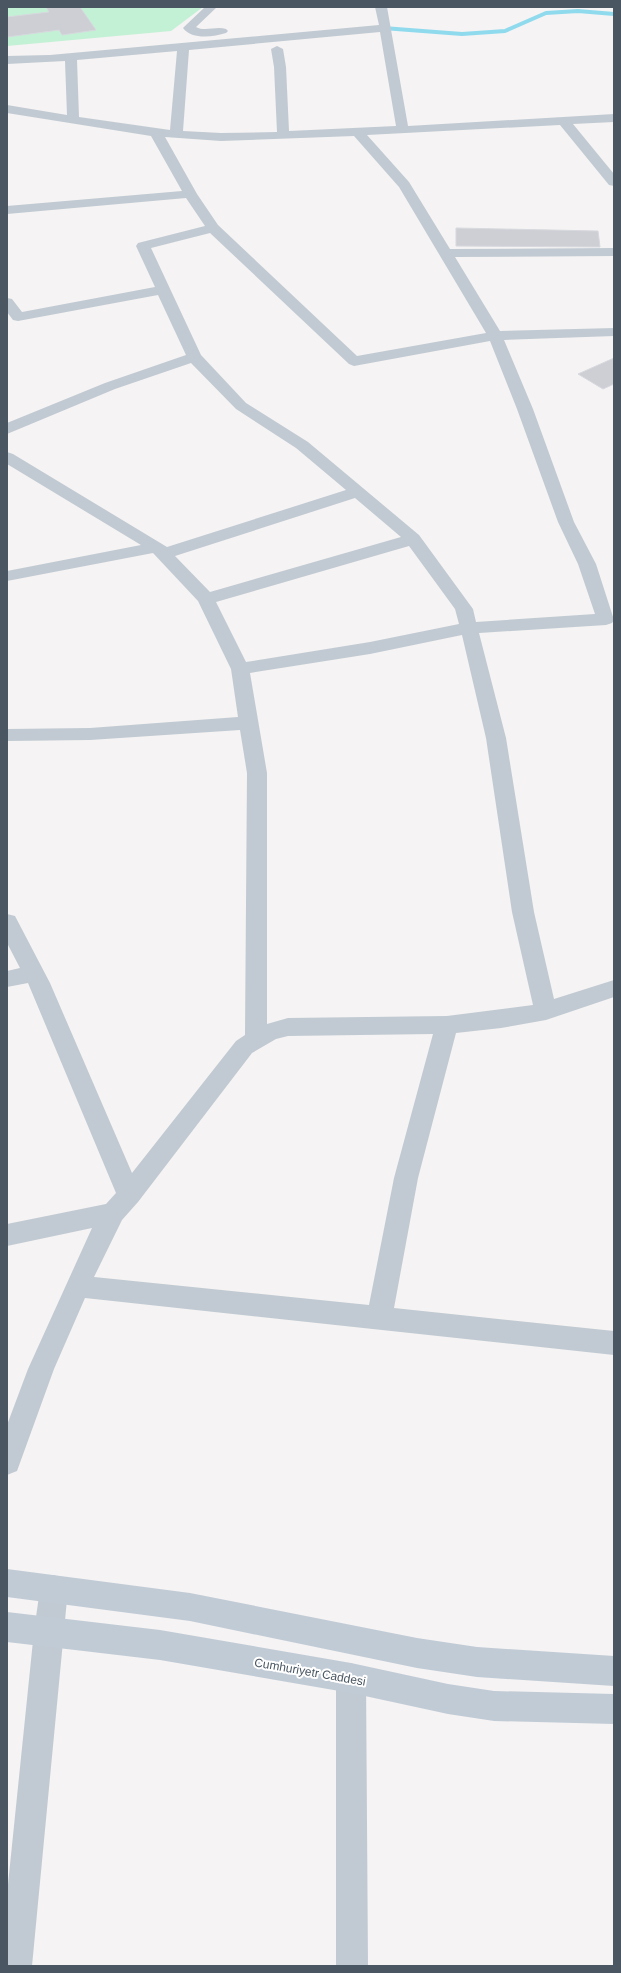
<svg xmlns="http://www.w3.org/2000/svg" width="621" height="1973" font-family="Arial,sans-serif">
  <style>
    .green { fill: #c3f1d5 }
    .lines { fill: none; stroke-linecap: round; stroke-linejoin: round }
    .stream { stroke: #90daee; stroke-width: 4 }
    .building { fill: #cdcfd5; stroke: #d7d9de }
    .minor { fill: #c1cad2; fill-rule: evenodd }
    .secondary { fill: #c1cbd6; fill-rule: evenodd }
    .labels { text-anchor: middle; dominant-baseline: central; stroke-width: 4; stroke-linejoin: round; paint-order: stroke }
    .near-street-label { font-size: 12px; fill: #4a5661; stroke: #fff }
  </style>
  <rect width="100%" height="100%" fill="#f5f3f3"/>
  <!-- green -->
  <path class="green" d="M 7,7 L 203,7 L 171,31 L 7,46 Z"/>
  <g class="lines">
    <!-- stream -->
    <path class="stream" d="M 383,28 L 462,34 L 505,31 L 546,13 L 578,11 L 614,14"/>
  </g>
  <!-- building -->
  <path class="building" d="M 46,7 L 80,7 L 96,30 L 62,35 L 59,30 L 7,37 L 7,17 L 49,12 Z
    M 456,228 L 598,231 L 600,247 L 456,246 Z
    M 614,358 L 614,384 L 603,389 L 578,374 Z"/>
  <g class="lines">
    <!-- minor -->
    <path class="minor" d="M 205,7 L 217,7 L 196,27 C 205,32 216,26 226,29 L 228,31 L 226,33 C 213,37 192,40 183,28 L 185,26 Z
      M 375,7 L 387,7 L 408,126 L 614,114 L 614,122 L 573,124 L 614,174 L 614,186 L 609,185 L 560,125 L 367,135 L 409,182 L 450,249 L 614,248 L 614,256 L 455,257 L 500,331 L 614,328 L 614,336 L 504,340 L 533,409 L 574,522 L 596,564 L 614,620 L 612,623 L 606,625 L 479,633 L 506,738 L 534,912 L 554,999 L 614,980 L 614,997 L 546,1020 L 501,1028 L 456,1033 L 418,1178 L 394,1308 L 614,1331 L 614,1355 L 85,1298 L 54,1369 L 17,1471 L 7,1475 L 7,1425 L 28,1369 L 92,1228 L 7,1246 L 7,1224 L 106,1204 L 116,1193 L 28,983 L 7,987 L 7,971 L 20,968 L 7,943 L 7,914 L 15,916 L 50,983 L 132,1173 L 236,1041 L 245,1035 L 247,773 L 240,730 L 90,740 L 7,741 L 7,729 L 90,728 L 238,717 L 231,669 L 198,601 L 153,553 L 7,581 L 7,571 L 141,545 L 7,464 L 7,452 L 13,454 L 167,547 L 346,490 L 296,448 L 236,409 L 191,363 L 115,389 L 7,434 L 7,423 L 105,383 L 186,355 L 158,295 L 18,321 L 13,320 L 7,312 L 7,298 L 12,299 L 22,312 L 155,287 L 136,246 L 138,243 L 205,226 L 186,198 L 7,214 L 7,206 L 182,191 L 151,136 L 7,113 L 7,105 L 67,115 L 65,61 L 7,64 L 7,56 L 50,55 L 379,25 ZM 380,32 L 396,126 L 289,131 L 286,67 L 283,49 L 277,46 L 271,49 L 274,67 L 277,132 L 221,133 L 183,131 L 189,50 ZM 177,51 L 170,130 L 79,117 L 77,60 ZM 354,136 L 399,187 L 486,333 L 357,356 L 218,225 L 197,194 L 165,137 L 221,141 ZM 210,233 L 349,364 L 354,366 L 490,341 L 517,409 L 558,522 L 578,564 L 595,614 L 476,622 L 473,609 L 419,535 L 308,442 L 246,403 L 201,355 L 151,248 ZM 355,498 L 401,537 L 210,592 L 175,556 ZM 409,546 L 455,609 L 459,624 L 370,642 L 246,662 L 216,602 ZM 462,635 L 486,738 L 512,912 L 533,1005 L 447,1016 L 288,1018 L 267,1024 L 267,773 L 250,673 L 370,654 ZM 433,1034 L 394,1178 L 369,1305 L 94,1277 L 122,1220 L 138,1202 L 252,1053 L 276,1039 L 288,1036 Z
      M 54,1575 L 64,1579 L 68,1589 L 32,1966 L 7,1966 L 7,1894 L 34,1631 L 40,1589 L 44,1579 Z
      M 351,1663 L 361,1668 L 366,1678 L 368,1966 L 336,1966 L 336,1678 L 341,1668 Z"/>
    <!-- secondary -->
    <path class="secondary" d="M 7,1569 L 190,1593 L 417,1638 L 477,1647 L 614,1656 L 614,1686 L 477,1677 L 417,1668 L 190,1621 L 7,1597 Z
      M 7,1612 L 160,1630 L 351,1663 L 448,1684 L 494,1691 L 614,1694 L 614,1724 L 494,1721 L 448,1714 L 351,1693 L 160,1660 L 7,1642 Z"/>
  </g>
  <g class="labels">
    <!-- near-street labels -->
    <g class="near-street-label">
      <text transform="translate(310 1672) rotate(10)">Cumhuriyetr Caddesi</text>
    </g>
  </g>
  <!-- border -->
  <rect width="621" height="1973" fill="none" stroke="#4a5661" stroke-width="16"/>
</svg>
